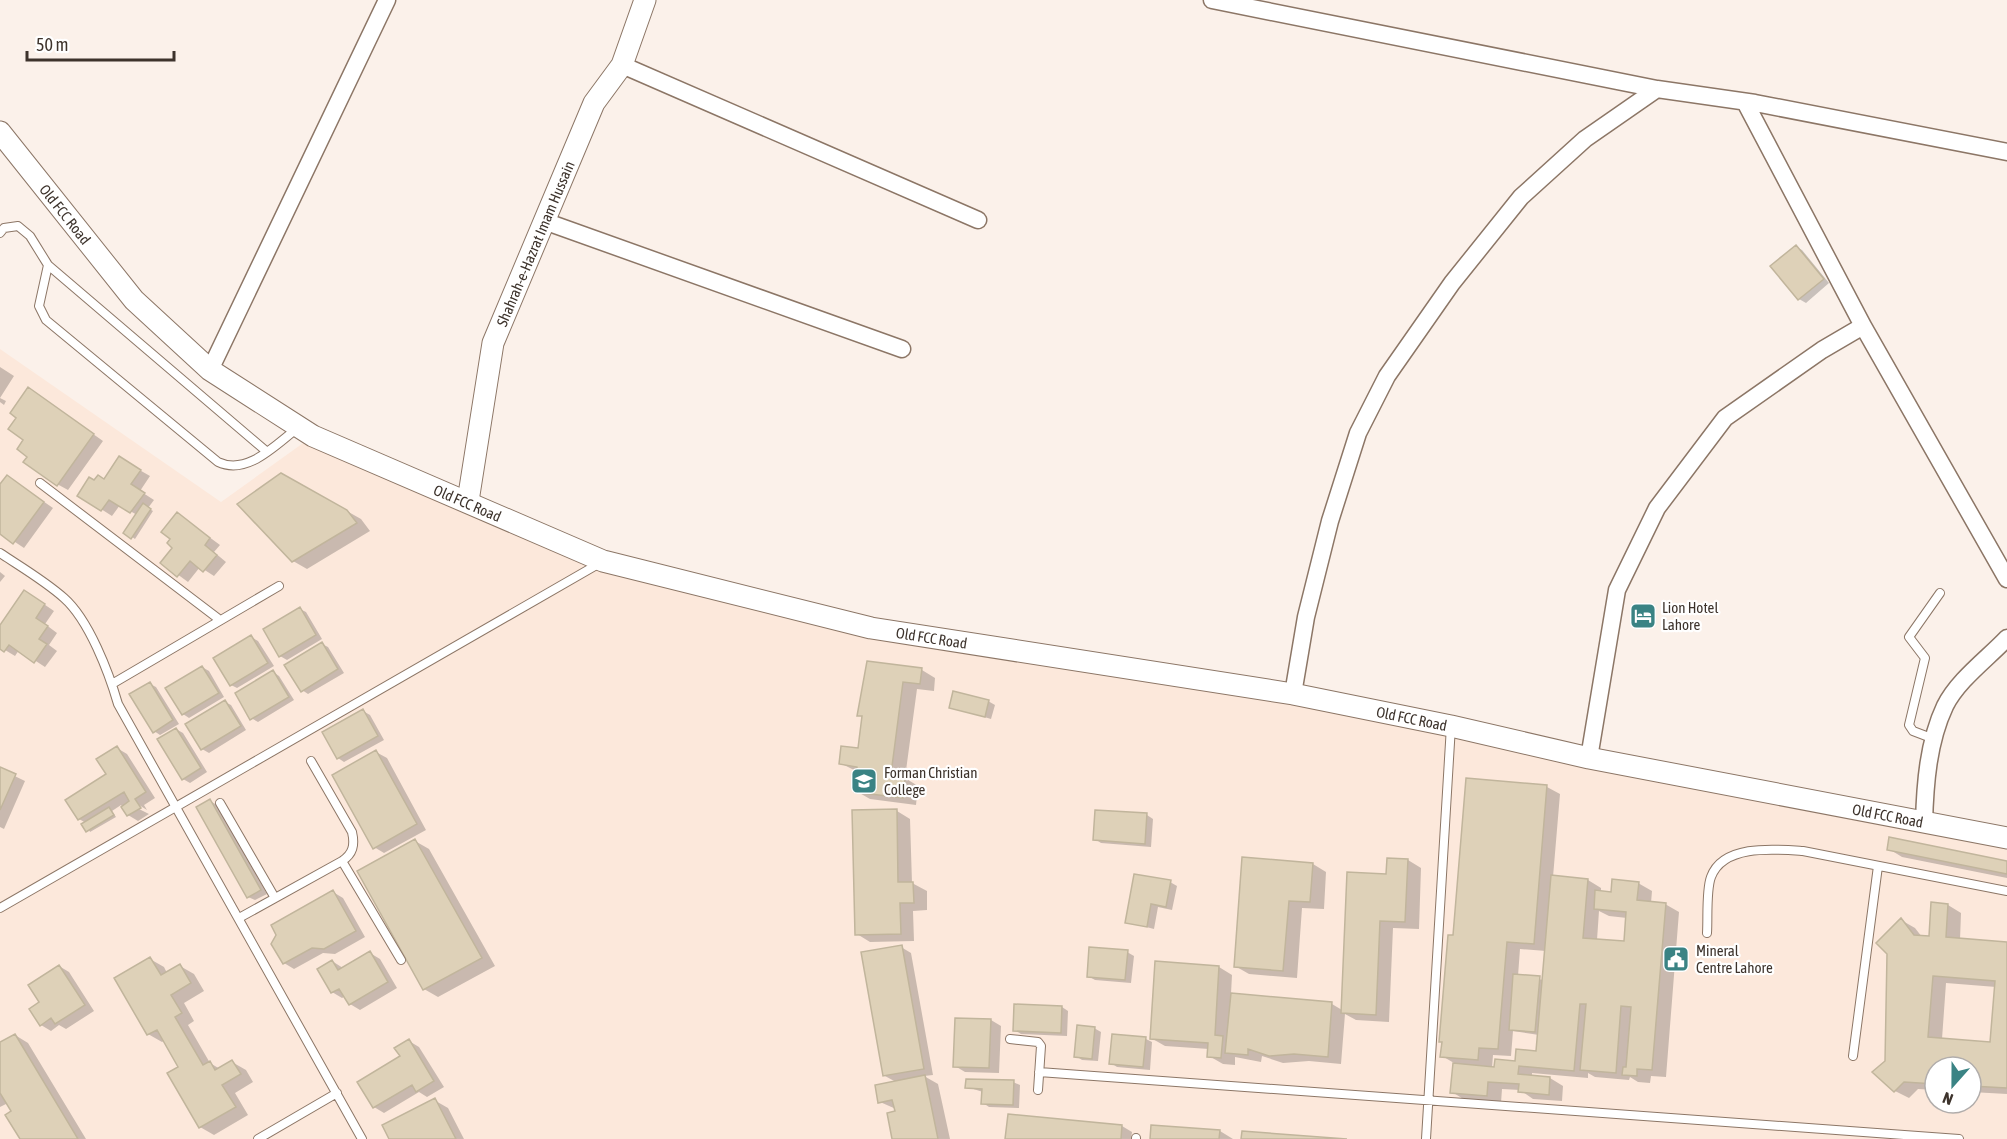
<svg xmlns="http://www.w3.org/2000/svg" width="2007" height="1139" font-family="'Asap Condensed',sans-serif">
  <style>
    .built { fill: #fce8db; fill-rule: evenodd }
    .shadow { fill: #0003; fill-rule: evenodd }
    .building { fill: #ded1b8; stroke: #c1b59c; stroke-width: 1.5; fill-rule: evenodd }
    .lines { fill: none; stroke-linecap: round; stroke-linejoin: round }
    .service-casing { stroke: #8c7666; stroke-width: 10 }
    .minor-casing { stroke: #8c7666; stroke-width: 19 }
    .tertiary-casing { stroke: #8c7666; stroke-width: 23 }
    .service { stroke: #fff; stroke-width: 8 }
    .minor { stroke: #fff; stroke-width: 16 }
    .tertiary { stroke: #fff; stroke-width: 21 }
    .labels { text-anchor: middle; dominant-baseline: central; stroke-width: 4.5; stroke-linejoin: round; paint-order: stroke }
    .street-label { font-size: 15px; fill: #3d332c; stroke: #fff }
    .poi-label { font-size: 15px; fill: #3d332c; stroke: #fff; text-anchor: start }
  </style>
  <rect width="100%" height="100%" fill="#fbf1ea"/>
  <!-- built -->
  <path class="built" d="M 0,349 L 221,502 L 313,436 L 603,561 L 871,628 L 1293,694 L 2007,837 L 2007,1139 L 0,1139 ZM 1935,1067 L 1971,1067 L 1971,1103 L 1935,1103 Z"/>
  <!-- shadow -->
  <path class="shadow" d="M 1796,247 L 1802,250 L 1829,283 L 1806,303 L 1799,299 Z
    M 0,367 L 14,376 L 0,398 L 6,401 L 4,405 L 0,402 Z
    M 38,395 L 103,441 L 68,490 L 57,484 L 29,456 L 25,440 Z
    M 129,464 L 150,476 L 140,491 L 154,500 L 148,508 L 153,511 L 135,539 L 125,532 L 137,515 L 120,505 L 112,516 L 79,495 L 95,482 L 105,480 Z
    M 281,474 L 361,519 L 370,531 L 307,569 L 293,561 Z
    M 8,477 L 53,508 L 24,548 L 0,532 L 0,487 Z
    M 178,514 L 220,545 L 214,552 L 226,562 L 214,576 L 200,567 L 188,582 L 162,563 L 174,547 Z
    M 0,572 L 5,576 L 0,582 Z
    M 35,598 L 54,611 L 45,624 L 57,633 L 49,645 L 57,651 L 45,667 L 19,650 L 15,656 L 0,647 L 0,628 Z
    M 300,609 L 306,612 L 322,639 L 287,660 L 280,656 Z
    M 251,637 L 258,641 L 274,666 L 237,688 L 231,685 Z
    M 322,644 L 328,647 L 344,673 L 308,694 L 302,690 Z
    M 868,663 L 922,670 L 935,678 L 934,691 L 917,689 L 905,778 L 918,786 L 916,805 L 870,799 L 856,791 L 858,772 L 840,763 L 860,750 L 864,718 L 859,715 Z
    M 202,667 L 209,671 L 224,697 L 189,718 L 183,714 Z
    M 273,672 L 279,676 L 294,700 L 258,722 L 251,718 Z
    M 150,684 L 156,687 L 179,724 L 160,735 L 154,731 Z
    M 988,701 L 995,705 L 991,719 L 951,707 Z
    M 225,702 L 231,705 L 246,730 L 209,753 L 202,749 Z
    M 363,711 L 370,715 L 384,740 L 344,762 L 338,758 Z
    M 176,729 L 183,733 L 207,772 L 190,783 L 183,779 Z
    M 117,748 L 127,754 L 155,798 L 144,805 L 147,810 L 139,805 L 139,809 L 149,814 L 138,821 L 128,815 L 121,805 L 112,811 L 116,817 L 90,832 L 86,823 L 79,819 L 108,775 Z
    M 376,752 L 387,758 L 426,830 L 384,853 L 374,847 Z
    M 0,769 L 25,781 L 4,829 L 0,827 Z
    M 1547,787 L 1560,794 L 1553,877 L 1588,880 L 1601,888 L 1601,892 L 1612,893 L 1638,883 L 1652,891 L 1651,903 L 1665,904 L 1679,912 L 1666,1077 L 1651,1076 L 1650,1083 L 1638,1082 L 1630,1077 L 1629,1080 L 1595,1077 L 1588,1073 L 1588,1078 L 1532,1073 L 1532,1077 L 1550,1078 L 1563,1086 L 1562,1101 L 1533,1099 L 1520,1090 L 1502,1089 L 1501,1103 L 1465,1100 L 1452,1092 L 1454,1063 L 1442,1056 L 1454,937 ZM 1599,911 L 1609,916 L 1627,918 L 1626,943 L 1597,940 ZM 1520,949 L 1546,951 L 1544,980 L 1518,976 ZM 1513,1031 L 1539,1035 L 1538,1053 L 1516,1063 L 1492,1068 L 1493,1055 L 1511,1056 Z
    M 210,801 L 217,805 L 267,894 L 255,900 L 248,897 Z
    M 897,811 L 910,819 L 912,883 L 927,891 L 927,910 L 913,911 L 914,941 L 870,942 L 857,934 Z
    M 1147,815 L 1153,819 L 1151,847 L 1101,843 L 1095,839 Z
    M 415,841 L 429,849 L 495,966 L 438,997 L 424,989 Z
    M 1889,849 L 2007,862 L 2007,878 L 1902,857 Z
    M 1408,860 L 1421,868 L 1419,929 L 1393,928 L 1389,1022 L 1356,1020 L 1345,1014 L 1341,1064 L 1309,1061 L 1283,1063 L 1262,1056 L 1261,1062 L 1235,1057 L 1235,1065 L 1223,1064 L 1209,1056 L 1209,1049 L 1165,1046 L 1151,1038 L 1219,967 L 1232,975 L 1231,994 L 1332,1004 L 1342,1010 L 1388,876 Z
    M 1313,864 L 1326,872 L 1324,909 L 1302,908 L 1297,978 L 1249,974 L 1235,966 Z
    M 1170,882 L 1177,886 L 1172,910 L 1158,907 L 1154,929 L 1127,922 Z
    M 333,892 L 343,898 L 365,937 L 335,954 L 323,953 L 294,969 L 284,963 Z
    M 1948,905 L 1961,913 L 1960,940 L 2007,944 L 2007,1094 L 1971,1092 L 1971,1067 L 1935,1067 L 1935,1090 L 1918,1089 L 1909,1098 L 1895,1091 L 1887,1061 L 1901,920 L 1915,928 L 1922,937 L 1930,937 ZM 1946,983 L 1996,987 L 1991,1043 L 1942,1039 Z
    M 901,947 L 911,953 L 933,1075 L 924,1076 L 938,1084 L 950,1139 L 894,1139 L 896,1109 L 880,1102 L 896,1082 L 885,1076 Z
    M 1127,952 L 1134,956 L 1131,983 L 1095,980 L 1088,976 Z
    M 370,953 L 380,959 L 397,988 L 360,1010 L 350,1004 L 346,996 L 342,998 L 332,992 L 332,961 L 343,968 Z
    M 150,959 L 164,967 L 167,973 L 180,966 L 194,974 L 204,991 L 184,1003 L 194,1021 L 188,1025 L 210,1063 L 220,1069 L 232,1062 L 246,1070 L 253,1082 L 235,1093 L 248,1115 L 214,1135 L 200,1127 L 180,1067 L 165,1040 L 162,1042 L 148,1034 Z
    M 59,966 L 69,972 L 94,1011 L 66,1029 L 59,1025 L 51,1031 L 41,1025 L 41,1003 Z
    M 1062,1007 L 1068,1011 L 1067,1036 L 1021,1034 L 1015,1030 Z
    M 991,1020 L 1001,1026 L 999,1073 L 965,1072 L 955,1066 Z
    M 1094,1028 L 1101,1032 L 1098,1061 L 1082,1060 L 1076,1056 Z
    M 15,1035 L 28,1043 L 86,1139 L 21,1139 L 8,1103 L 0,1107 L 0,1044 Z
    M 1114,1036 L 1146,1039 L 1152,1042 L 1150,1070 L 1117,1067 L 1111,1063 Z
    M 409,1041 L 419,1047 L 444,1087 L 427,1097 L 419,1092 L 384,1113 L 374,1107 Z
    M 1013,1082 L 1020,1085 L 1019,1108 L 989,1107 L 983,1103 L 983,1092 L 967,1087 Z
    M 434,1100 L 448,1108 L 464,1139 L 391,1139 Z
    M 1122,1126 L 1132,1132 L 1131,1139 L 1007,1139 Z
    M 1220,1131 L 1233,1139 L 1151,1139 Z"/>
  <!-- building -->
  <path class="building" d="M 1796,245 L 1824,279 L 1798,300 L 1770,266 Z
    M 28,387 L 94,434 L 57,486 L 23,462 L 27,457 L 17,449 L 23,440 L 8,429 L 16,418 L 10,413 Z
    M 119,456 L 141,470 L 131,484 L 145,493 L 130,513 L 109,500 L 101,511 L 77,496 L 89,477 L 94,480 L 98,475 L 104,479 Z
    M 281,473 L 347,510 L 357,523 L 292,562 L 237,504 Z
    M 7,475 L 44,502 L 13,544 L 0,534 L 0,484 Z
    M 143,503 L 151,509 L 131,539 L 123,533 Z
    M 177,512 L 210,538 L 205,545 L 217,555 L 203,572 L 190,561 L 177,577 L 160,563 L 172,548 L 167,543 L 170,539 L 161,532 Z
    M 24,590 L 45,604 L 36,618 L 48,626 L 39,639 L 47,644 L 34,663 L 9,645 L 4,652 L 0,649 L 0,625 Z
    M 300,607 L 316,635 L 279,657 L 263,629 Z
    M 251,635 L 268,663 L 230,686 L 213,658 Z
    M 322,642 L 338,669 L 301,692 L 284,665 Z
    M 867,661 L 922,668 L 920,684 L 903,682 L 891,774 L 905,776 L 903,798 L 854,792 L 857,767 L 839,764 L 841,746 L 858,748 L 862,716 L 857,716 Z
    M 202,666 L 219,693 L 182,715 L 165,688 Z
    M 273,670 L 289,697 L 250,720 L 235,693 Z
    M 150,682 L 173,720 L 153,733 L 129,694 Z
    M 953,691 L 989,700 L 985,717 L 949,708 Z
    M 225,700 L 241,726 L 201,750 L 185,724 Z
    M 363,709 L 378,736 L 337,759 L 322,732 Z
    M 176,728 L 201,768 L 182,780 L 157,739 Z
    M 117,746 L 146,792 L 135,799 L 141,808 L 127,816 L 121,807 L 129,801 L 124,792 L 78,820 L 65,800 L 106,774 L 96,759 Z
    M 376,750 L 417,824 L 373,849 L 332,775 Z
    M 0,767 L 16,774 L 0,810 Z
    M 1466,778 L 1547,785 L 1534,944 L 1507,942 L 1498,1049 L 1479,1048 L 1478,1060 L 1440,1057 L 1442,1042 L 1439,1042 L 1448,935 L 1453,935 Z
    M 210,799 L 261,890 L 247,898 L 196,807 Z
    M 109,807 L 114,815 L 86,832 L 81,824 Z
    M 897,809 L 898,882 L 913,882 L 914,903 L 900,903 L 901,934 L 855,935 L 852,810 Z
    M 1095,810 L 1147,813 L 1145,844 L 1093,840 Z
    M 1889,837 L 2007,861 L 2007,874 L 1887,850 Z
    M 415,839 L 482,958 L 423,990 L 357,871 Z
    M 1242,857 L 1313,863 L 1310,902 L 1289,901 L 1283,971 L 1234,967 Z
    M 1387,858 L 1408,859 L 1405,922 L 1380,921 L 1376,1015 L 1341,1013 L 1347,872 L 1386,874 Z
    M 1134,874 L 1171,880 L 1166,907 L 1151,904 L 1147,927 L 1125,923 Z
    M 1551,875 L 1588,879 L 1583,938 L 1624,941 L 1626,912 L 1594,909 L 1595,890 L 1611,892 L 1612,879 L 1639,882 L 1637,900 L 1666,903 L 1652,1070 L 1637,1069 L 1637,1076 L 1622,1075 L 1623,1067 L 1626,1067 L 1631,1007 L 1621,1006 L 1616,1073 L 1580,1070 L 1586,1004 L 1580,1004 L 1574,1071 L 1519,1066 L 1518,1074 L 1550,1077 L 1549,1095 L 1518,1092 L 1519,1084 L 1488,1082 L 1487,1096 L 1450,1093 L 1453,1063 L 1494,1067 L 1495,1059 L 1515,1061 L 1516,1049 L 1536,1051 Z
    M 333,890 L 356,931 L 324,949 L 312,948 L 283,964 L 271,944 L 276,935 L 271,925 Z
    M 1931,902 L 1948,904 L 1946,937 L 2007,942 L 2007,1088 L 1971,1086 L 1971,1067 L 1935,1067 L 1935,1084 L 1904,1082 L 1894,1092 L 1872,1072 L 1885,1061 L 1887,954 L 1876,943 L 1901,918 L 1914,935 L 1929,936 ZM 1933,976 L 1995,981 L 1990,1042 L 1928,1037 Z
    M 902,945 L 924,1069 L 883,1076 L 861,952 Z
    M 1089,947 L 1128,950 L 1125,980 L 1087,977 Z
    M 370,951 L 388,982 L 349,1005 L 339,989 L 331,993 L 317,969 L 332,960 L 338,970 Z
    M 150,957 L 161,975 L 180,964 L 191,983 L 171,995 L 182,1013 L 175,1017 L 203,1065 L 210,1061 L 215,1070 L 232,1060 L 241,1074 L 222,1085 L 236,1107 L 199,1128 L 167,1073 L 178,1067 L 157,1030 L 147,1035 L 114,978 Z
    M 1155,961 L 1219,966 L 1215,1035 L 1223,1036 L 1221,1058 L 1207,1057 L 1208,1043 L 1150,1039 Z
    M 59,965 L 85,1005 L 55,1024 L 51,1018 L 40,1026 L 29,1009 L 39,1002 L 28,985 Z
    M 1513,974 L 1540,976 L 1535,1032 L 1509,1030 Z
    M 1231,993 L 1332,1002 L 1328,1057 L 1294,1054 L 1269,1056 L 1248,1049 L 1248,1055 L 1225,1053 Z
    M 1014,1004 L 1062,1006 L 1061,1033 L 1013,1031 Z
    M 955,1018 L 991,1019 L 989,1068 L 953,1067 Z
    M 1077,1025 L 1095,1027 L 1092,1059 L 1074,1057 Z
    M 15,1034 L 78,1139 L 20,1139 L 5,1115 L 11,1111 L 0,1093 L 0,1042 Z
    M 1112,1034 L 1146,1037 L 1143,1067 L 1109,1064 Z
    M 409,1039 L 434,1081 L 416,1092 L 412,1085 L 373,1108 L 357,1082 L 400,1056 L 394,1048 Z
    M 925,1075 L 938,1139 L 892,1139 L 887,1113 L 895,1111 L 892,1100 L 878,1103 L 875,1085 Z
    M 966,1079 L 1014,1080 L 1013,1105 L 981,1104 L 982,1089 L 965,1088 Z
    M 435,1098 L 456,1139 L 389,1139 L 382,1125 Z
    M 1008,1114 L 1122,1125 L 1121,1139 L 1005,1139 Z
    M 1151,1125 L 1220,1130 L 1219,1139 L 1150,1139 Z
    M 1242,1131 L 1347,1139 L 1241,1139 Z"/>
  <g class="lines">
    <defs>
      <path id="service" d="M 0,233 L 4,228 L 18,226 L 30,236 L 48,265 L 39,306 L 46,320 L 218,462 C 248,476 276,444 299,427
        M 48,265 L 266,451
        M 40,483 L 220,620
        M 0,553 C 21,567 45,581 64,598 C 89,620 109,673 118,704 L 362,1139
        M 112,684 L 279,586
        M 1934,739 L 1913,731 L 1909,725 L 1925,658 L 1909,637 L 1940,593
        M 220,803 L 275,898
        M 342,861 L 401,960
        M 0,908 L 600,563
        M 239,918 L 342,861 C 353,854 355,845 352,832 L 311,761
        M 1707,933 C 1708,918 1706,890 1711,877 C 1723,844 1774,849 1803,851 L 2007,891
        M 1010,1039 L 1038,1042 L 1041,1046 L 1038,1090
        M 1853,1056 L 1878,866
        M 1039,1072 L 1959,1139
        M 258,1139 L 337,1093
        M 1136,1139 L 1136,1138
        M 1426,1139 L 1451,726"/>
      <path id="minor" d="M 1212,0 L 1657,89 L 1755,103 L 2007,152
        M 622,65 L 978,220
        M 1745,102 L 1863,326
        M 544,221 L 902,349
        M 210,370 L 387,0
        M 1293,694 L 1306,617 L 1330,521 L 1358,433 L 1387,376 L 1452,283 L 1521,197 L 1585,139 L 1657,89
        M 1589,758 L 1617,590 L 1657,508 L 1725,418 L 1822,350 L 1863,326 L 2007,579
        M 1924,823 C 1925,785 1928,742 1945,706 C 1958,680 1987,659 2007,638"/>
      <g id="tertiary">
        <path id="s1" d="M 0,132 L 134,300 L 210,370 L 313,436 L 603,561 L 871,628 L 1293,694 L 1451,726 L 1589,758 L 2007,838"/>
        <path id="s2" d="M 468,501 L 493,343 L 594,103 L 622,65 L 645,0"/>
      </g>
    </defs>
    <!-- service casing -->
    <use href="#service" class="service-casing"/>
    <!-- minor casing -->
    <use href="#minor" class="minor-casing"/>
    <!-- tertiary casing -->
    <use href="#tertiary" class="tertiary-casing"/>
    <!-- service -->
    <use href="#service" class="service"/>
    <!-- minor -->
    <use href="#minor" class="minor"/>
    <!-- tertiary -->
    <use href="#tertiary" class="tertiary"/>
  </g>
  <!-- icons -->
  <defs>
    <symbol id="hotel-square" viewBox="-11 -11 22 22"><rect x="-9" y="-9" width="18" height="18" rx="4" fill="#3a8384" stroke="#fff"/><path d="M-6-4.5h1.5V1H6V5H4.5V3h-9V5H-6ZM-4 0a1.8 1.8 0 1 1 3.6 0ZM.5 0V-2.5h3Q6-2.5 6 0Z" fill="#fff"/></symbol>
    <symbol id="university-square" viewBox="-11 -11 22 22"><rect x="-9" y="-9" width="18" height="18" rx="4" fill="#3a8384" stroke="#fff"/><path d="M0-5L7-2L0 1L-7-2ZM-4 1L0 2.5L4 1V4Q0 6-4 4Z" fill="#fff"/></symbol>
    <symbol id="civic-square" viewBox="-11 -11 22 22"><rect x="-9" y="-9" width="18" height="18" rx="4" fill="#3a8384" stroke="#fff"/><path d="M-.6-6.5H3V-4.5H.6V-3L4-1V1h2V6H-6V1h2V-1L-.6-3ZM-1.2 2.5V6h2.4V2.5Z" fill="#fff"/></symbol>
  </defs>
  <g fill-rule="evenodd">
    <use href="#hotel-square" x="1628" y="601" width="30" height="30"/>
    <use href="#university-square" x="849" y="766" width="30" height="30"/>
    <use href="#civic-square" x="1661" y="944" width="30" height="30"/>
  </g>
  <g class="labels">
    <!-- street labels -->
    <g class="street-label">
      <text stroke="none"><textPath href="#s1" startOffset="105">Old FCC Road</textPath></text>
      <text stroke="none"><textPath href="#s2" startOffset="268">Shahrah-e-Hazrat Imam Hussain</textPath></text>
      <text stroke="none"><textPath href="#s1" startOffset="609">Old FCC Road</textPath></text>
      <text stroke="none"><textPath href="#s1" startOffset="1094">Old FCC Road</textPath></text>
      <text stroke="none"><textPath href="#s1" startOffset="1581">Old FCC Road</textPath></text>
      <text stroke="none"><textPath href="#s1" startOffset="2067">Old FCC Road</textPath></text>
    </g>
    <!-- poi labels -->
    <g class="poi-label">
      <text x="1662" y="607">Lion Hotel<tspan x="1662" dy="17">Lahore</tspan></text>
      <text x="884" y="772">Forman Christian<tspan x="884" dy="17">College</tspan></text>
      <text x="1696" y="950">Mineral<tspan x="1696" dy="17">Centre Lahore</tspan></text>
    </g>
  </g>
  <!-- north arrow -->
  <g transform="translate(1953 1085) rotate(201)"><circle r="28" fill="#ffffff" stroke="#b1adab" stroke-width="1.5"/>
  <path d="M0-4.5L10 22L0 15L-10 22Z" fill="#3a8384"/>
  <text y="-9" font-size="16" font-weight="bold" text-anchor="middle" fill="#3d332c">N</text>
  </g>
  <!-- scale -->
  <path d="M27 51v9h147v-9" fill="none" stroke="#3d332c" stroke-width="3"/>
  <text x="36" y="51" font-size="18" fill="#3d332c" stroke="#ffffff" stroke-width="4.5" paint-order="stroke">50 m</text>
</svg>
